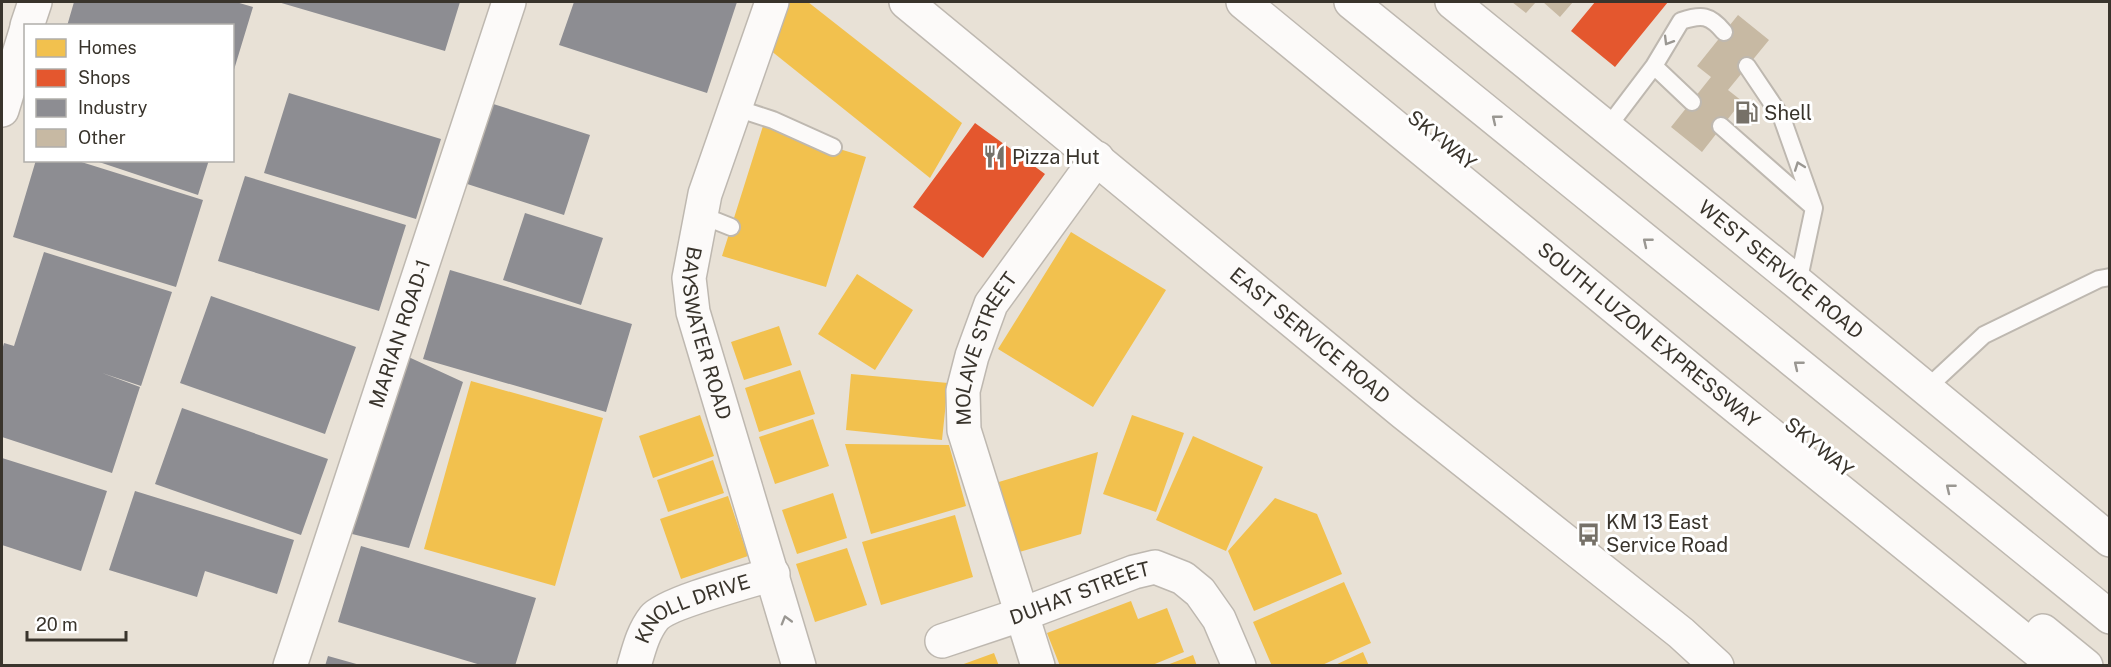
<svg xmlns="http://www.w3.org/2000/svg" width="2111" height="667" font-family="'Public Sans',sans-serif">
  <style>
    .homes { fill: #f2c14e }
    .shops { fill: #e4572e }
    .industry { fill: #8d8d92 }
    .building { fill: #c7b9a3 }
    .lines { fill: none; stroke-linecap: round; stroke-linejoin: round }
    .service-casing { stroke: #beb8b0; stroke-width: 20 }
    .minor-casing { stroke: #beb8b0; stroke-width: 36 }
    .secondary-casing { stroke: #beb8b0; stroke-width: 36 }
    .motorway-casing { stroke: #beb8b0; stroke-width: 36 }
    .service { stroke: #fcfaf9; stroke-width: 16 }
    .minor { stroke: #fcfaf9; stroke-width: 33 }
    .secondary { stroke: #fcfaf9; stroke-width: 33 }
    .motorway { stroke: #fcfaf9; stroke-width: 33 }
    .oneway { stroke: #9a9792 }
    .labels { text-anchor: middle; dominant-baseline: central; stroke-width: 6; stroke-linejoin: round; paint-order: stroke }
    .poi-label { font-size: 20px; fill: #39342c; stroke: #fff; text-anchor: start }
    .street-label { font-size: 20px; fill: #39342c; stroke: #fff }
  </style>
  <rect width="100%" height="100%" fill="#e8e1d6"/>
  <!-- homes -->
  <path class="homes" d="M 787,2 L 808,2 L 962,123 L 930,178 L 770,50 Z
    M 763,126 L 866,157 L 826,287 L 722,256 Z
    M 1071,232 L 1166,290 L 1093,407 L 998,349 Z
    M 857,274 L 913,310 L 875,370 L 818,334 Z
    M 779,326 L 792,365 L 744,380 L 731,342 Z
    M 800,370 L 815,414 L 759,432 L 745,388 Z
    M 851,374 L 948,383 L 942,440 L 846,430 Z
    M 471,381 L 603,418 L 555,586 L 424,549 Z
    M 700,415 L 714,456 L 653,478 L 639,436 Z
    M 1132,415 L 1184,433 L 1156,512 L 1103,494 Z
    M 813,419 L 829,466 L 775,484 L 759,437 Z
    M 1193,436 L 1263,467 L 1226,551 L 1156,520 Z
    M 845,444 L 949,445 L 966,506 L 871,534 Z
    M 1098,452 L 1081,534 L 1013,554 L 992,484 Z
    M 713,460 L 724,493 L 668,512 L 657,480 Z
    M 833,493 L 847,538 L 797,554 L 782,510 Z
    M 728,496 L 748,556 L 681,579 L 660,519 Z
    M 1275,498 L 1317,514 L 1342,574 L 1254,611 L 1228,551 Z
    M 955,515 L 973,577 L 881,605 L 862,542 Z
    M 847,548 L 867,605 L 815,622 L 796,564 Z
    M 1344,582 L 1371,643 L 1320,666 L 1272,666 L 1253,622 Z
    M 1131,601 L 1138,619 L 1167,608 L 1184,652 L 1150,666 L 1060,666 L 1047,633 Z
    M 1363,652 L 1369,666 L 1333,666 Z
    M 994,653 L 999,666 L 961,666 L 961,665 Z
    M 1193,655 L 1197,666 L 1167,666 L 1167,665 Z"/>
  <!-- shops -->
  <path class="shops" d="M 1595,2 L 1668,2 L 1615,67 L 1571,31 Z
    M 975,123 L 1045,174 L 983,258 L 913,207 Z"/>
  <!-- industry -->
  <path class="industry" d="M 74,2 L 236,2 L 253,7 L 233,73 L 232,26 L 67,26 Z
    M 278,2 L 460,2 L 445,51 Z
    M 574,2 L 737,2 L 707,93 L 559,45 Z
    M 289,93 L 441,139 L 416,219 L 264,173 Z
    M 487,102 L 590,135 L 564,215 L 461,182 Z
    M 36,160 L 75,160 L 203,200 L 176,287 L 13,237 Z
    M 93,160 L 209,160 L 198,195 Z
    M 245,176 L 406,225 L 379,311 L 218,261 Z
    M 525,213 L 603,238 L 581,305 L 503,280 Z
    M 44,252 L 172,292 L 141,386 L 102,373 L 140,387 L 112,473 L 2,437 L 2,350 L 4,343 L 14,346 Z
    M 450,270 L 632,324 L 606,412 L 423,359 Z
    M 211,296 L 356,347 L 325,434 L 180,383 Z
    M 402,354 L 463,382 L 409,548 L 348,533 Z
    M 182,408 L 328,459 L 301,535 L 155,484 Z
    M 2,458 L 107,491 L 81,571 L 2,545 Z
    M 135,491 L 294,540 L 277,594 L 205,571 L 197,597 L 109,570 Z
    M 361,546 L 536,598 L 515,666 L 484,666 L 338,622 Z
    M 328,656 L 360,665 L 360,666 L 325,666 Z"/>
  <!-- building -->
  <path class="building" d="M 1512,2 L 1536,2 L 1526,13 Z
    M 1543,2 L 1573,2 L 1560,17 Z
    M 1738,15 L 1769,40 L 1728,90 L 1742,101 L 1702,152 L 1671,127 L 1711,77 L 1697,66 Z"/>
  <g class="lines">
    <defs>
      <path id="service" d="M 1654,66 L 1692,102
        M 1747,66 L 1782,118 L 1814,208 L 1798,283
        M 736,108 L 773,120 L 833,147
        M 1721,126 L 1812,206
        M 1607,128 L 1654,66 L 1681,21 C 1702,14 1710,15 1724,32
        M 701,215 L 731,227
        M 1926,389 L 1984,335 L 2099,279 L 2110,277"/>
      <g id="minor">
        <path id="s1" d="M 772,2 L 705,194 L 689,278 L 693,312 L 799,666"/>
        <path d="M 27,26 L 35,2"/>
        <path d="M 2,110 L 26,31"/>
        <path id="s2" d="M 942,641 L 1023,614 L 1134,572 L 1155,567 L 1183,578 L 1200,592 L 1219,619 L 1239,666"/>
        <path id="s3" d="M 290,666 L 509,2"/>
        <path id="s4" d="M 634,666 C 639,649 643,632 654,618 C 666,603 750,581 773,574"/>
        <path id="s5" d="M 1038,666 L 964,430 L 963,391 L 972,356 L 991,304 L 1097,158"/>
      </g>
      <g id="secondary">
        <path id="s6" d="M 906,2 L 1404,413 L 1681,633 L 1717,666"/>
        <path id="s7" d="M 1452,2 L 1798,283 L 2110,540"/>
      </g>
      <g id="motorway">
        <path id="s8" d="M 1243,2 L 1708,384 L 2056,666"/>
        <path d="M 1351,2 L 2110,617"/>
        <path d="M 2043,631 L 2086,666"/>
      </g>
    </defs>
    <!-- service casing -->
    <use href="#service" class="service-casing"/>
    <!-- minor casing -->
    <use href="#minor" class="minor-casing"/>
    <!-- secondary casing -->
    <use href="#secondary" class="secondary-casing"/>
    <!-- motorway casing -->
    <use href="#motorway" class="motorway-casing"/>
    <!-- service -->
    <use href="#service" class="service"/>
    <!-- minor -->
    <use href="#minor" class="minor"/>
    <!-- secondary -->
    <use href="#secondary" class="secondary"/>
    <!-- motorway -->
    <use href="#motorway" class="motorway"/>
  </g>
  <!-- one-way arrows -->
  <defs><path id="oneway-chevron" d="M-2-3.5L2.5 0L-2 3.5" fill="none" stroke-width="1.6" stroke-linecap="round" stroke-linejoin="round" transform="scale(1.5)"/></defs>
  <g class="oneway">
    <use href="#oneway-chevron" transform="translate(1668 41) rotate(121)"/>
    <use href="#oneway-chevron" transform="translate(1496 119) rotate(-141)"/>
    <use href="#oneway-chevron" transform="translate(1799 166) rotate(-110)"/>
    <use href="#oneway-chevron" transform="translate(1647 242) rotate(-141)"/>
    <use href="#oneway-chevron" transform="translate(1798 365) rotate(-141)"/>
    <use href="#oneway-chevron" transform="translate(1950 488) rotate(-141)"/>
    <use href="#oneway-chevron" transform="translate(786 620) rotate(-106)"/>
  </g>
  <!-- icons -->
  <defs>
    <symbol id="fuel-bare" viewBox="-9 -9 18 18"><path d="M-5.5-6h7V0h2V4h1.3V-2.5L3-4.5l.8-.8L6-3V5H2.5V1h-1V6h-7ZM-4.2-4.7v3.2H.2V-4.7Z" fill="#767168" stroke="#fff" stroke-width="2.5" paint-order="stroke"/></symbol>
    <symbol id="restaurant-bare" viewBox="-9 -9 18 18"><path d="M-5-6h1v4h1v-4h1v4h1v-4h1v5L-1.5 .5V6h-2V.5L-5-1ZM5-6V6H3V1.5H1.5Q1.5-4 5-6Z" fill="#767168" stroke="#fff" stroke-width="2.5" paint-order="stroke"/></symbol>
    <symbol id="bus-bare" viewBox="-9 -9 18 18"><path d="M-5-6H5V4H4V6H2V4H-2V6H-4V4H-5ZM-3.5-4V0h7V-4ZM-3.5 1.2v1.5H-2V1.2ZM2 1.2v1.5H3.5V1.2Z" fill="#767168" stroke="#fff" stroke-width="2.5" paint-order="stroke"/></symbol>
  </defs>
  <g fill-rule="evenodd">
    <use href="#fuel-bare" x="1730" y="96" width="33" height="33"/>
    <use href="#restaurant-bare" x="978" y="140" width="33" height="33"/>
    <use href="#bus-bare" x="1572" y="518" width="33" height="33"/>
  </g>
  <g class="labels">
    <!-- poi labels -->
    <g class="poi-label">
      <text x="1764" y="113">Shell</text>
      <text x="1012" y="157">Pizza Hut</text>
      <text x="1606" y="522">KM 13 East<tspan x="1606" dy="23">Service Road</tspan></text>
    </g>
    <!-- street labels -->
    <g class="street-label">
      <text transform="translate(1442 140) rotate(39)">SKYWAY</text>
      <text stroke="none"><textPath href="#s7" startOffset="424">WEST SERVICE ROAD</textPath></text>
      <text stroke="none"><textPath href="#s1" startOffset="346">BAYSWATER ROAD</textPath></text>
      <text stroke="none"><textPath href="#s3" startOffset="350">MARIAN ROAD-1</textPath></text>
      <text stroke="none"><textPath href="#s6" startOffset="524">EAST SERVICE ROAD</textPath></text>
      <text stroke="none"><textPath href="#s8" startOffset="525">SOUTH LUZON EXPRESSWAY</textPath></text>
      <text stroke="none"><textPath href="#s5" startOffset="333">MOLAVE STREET</textPath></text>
      <text transform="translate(1819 447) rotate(39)">SKYWAY</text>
      <text stroke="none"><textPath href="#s2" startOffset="146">DUHAT STREET</textPath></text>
      <text stroke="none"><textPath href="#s4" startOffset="90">KNOLL DRIVE</textPath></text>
    </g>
  </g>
  <!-- border -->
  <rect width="2111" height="667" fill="none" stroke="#39342c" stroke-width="6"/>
  <!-- legend -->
  <rect x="24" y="24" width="210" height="138" fill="#ffffff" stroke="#b0aeab" stroke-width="1.5"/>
  <rect x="36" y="39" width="30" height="18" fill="#f2c14e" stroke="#b0aeab" stroke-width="1.5"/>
  <text x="78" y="54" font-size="18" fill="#39342c">Homes</text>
  <rect x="36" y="69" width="30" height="18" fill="#e4572e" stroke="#b0aeab" stroke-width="1.5"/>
  <text x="78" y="84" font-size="18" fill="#39342c">Shops</text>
  <rect x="36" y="99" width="30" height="18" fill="#8d8d92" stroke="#b0aeab" stroke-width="1.5"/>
  <text x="78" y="114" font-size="18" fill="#39342c">Industry</text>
  <rect x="36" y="129" width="30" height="18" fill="#c7b9a3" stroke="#b0aeab" stroke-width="1.5"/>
  <text x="78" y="144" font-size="18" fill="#39342c">Other</text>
  <!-- scale -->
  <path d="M27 631v9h99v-9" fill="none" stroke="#39342c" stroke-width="3"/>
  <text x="36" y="631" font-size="18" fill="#39342c" stroke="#ffffff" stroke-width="4.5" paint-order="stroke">20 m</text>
</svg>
